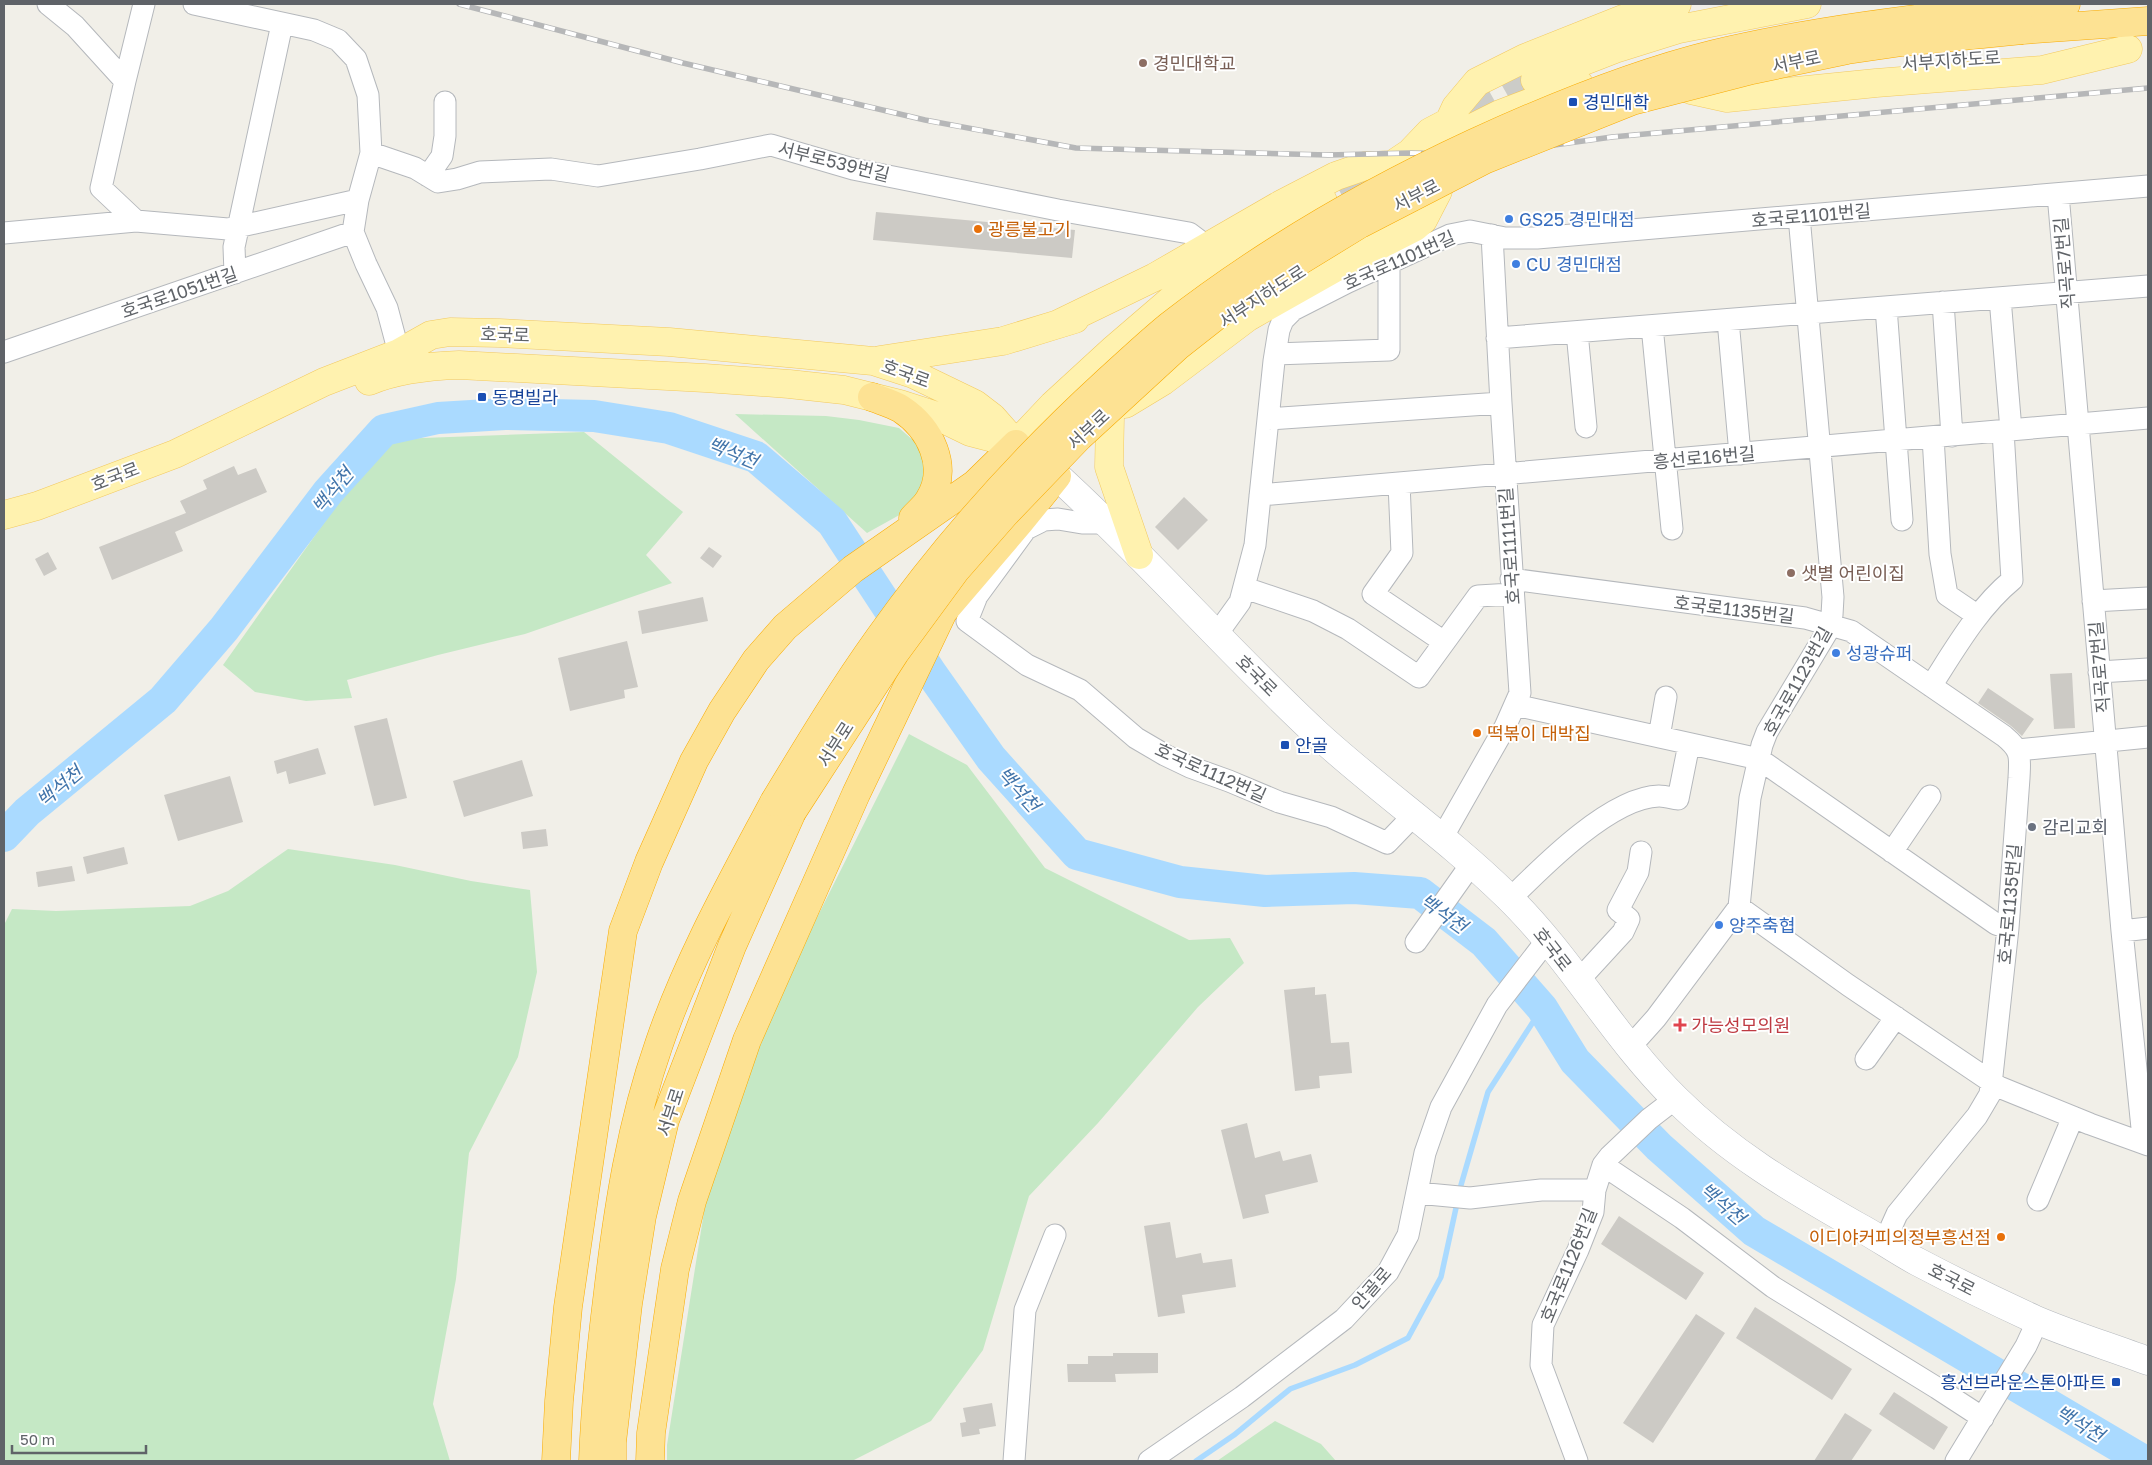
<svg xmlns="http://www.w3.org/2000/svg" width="2152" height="1465" font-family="'Golos Text','Noto Sans KR',sans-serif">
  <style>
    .green { fill: #c5e8c5 }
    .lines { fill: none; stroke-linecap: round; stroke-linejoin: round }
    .stream { stroke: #aadaff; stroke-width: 5.5 }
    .river { stroke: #aadaff; stroke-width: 32 }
    .building { fill: #cccac5 }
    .primary-tunnel { stroke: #ccccc8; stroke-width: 28; stroke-dasharray: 28 14; stroke-linecap: butt }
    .street-casing { stroke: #b5b8bc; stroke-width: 23 }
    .secondary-casing { stroke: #b6babf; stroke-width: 29 }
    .primary-casing { stroke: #f2c960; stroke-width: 29 }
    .highway-casing { stroke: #f9ab00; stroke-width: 29 }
    .street { stroke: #fff; stroke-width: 21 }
    .secondary { stroke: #fff; stroke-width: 28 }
    .primary { stroke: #fff2af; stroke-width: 28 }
    .highway { stroke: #fde293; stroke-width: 28 }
    .rail-casing { stroke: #b6b7b8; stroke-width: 5.5 }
    .rail { stroke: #fff; stroke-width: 4; stroke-dasharray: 11; stroke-linecap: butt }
    .highway-bridge-casing { stroke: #f9ab00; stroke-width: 29; stroke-linecap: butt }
    .highway-bridge { stroke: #fde293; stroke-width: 28 }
    .education-dot { fill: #8d6e63; stroke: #fff; stroke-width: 2 }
    .transit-dot { fill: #1a4fb4; stroke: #fff; stroke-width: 2 }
    .shop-dot { fill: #3f7fe0; stroke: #fff; stroke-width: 2 }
    .food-dot { fill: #e8710a; stroke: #fff; stroke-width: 2 }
    .worship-dot { fill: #6b7280; stroke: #fff; stroke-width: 2 }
    .health-dot { fill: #e0444e; stroke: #fff; stroke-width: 2 }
    .labels { text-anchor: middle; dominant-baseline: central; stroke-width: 4; stroke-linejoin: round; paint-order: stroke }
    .street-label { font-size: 18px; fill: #5f6368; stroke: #fff }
    .education-label { font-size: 18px; fill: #785e54; stroke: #fff; text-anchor: start }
    .transit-label { font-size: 18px; fill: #164399; stroke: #fff; text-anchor: start }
    .shop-label { font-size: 18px; fill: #366cbe; stroke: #fff; text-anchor: start }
    .food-label { font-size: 18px; fill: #c56008; stroke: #fff; text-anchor: start }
    .worship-label { font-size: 18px; fill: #5b616d; stroke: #fff; text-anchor: start }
    .health-label { font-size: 18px; fill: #be3a42; stroke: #fff; text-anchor: start }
    .water-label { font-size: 19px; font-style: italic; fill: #4174aa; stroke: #fff }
  </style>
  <rect width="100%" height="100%" fill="#f1efe8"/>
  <!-- green -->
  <path class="green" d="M 735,414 L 826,416 L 859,420 L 899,428 L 927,452 L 921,503 L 867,533 Z
    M 584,432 L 683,512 L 646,555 L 672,583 L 525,634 L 438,655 L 347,680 L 352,698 L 306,701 L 255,692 L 223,665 L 358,475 L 376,453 L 396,439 Z
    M 909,734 L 967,765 L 1045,868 L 1189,940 L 1230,938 L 1244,963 L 1198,1007 L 1098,1123 L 1029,1196 L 983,1350 L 931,1421 L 852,1461 L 667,1461 L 667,1445 L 720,1111 Z
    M 288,849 L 395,865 L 471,881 L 530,890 L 537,972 L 518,1057 L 469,1153 L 456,1279 L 433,1404 L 450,1461 L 4,1461 L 4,925 L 12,909 L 56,911 L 190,906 L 228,891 Z
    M 1275,1421 L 1321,1444 L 1336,1461 L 1217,1461 Z"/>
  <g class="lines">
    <!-- stream -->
    <path class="stream" d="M 1196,1461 L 1234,1435 L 1290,1389 L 1355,1365 L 1408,1338 L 1441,1277 L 1461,1185 L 1488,1092 L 1542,1008"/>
    <!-- river -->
    <path class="river" d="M 4,836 L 27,812 L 163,700 L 224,629 L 328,492 L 384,430 L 438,418 L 505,414 L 594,416 L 669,428 L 756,457 L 832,522 L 931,673 L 991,758 L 1077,854 L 1180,882 L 1265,891 L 1354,888 L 1420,893 L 1484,942 L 1542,1008 L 1575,1061 L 1659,1147 L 1754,1231 L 2144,1461"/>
  </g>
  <!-- building -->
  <path class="building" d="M 876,212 L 1075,230 L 1072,258 L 873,240 Z
    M 234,466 L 238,475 L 256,468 L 267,492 L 175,532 L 183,551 L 112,580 L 99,547 L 186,513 L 180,501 L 207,489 L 203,480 Z
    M 1184,497 L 1208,520 L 1178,550 L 1155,527 Z
    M 709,547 L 722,556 L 713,568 L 700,558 Z
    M 48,552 L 57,569 L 44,576 L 35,559 Z
    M 703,597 L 708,621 L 642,634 L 638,611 Z
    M 627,641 L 638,687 L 624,690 L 625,698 L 570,711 L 558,658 Z
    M 2072,673 L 2075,728 L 2054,729 L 2050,674 Z
    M 1988,688 L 2034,719 L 2022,736 L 2011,726 L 1978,703 Z
    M 387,718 L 407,798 L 374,806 L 354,726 Z
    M 318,748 L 326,774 L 289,784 L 286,771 L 277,774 L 274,761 Z
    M 522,760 L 533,796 L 464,817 L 453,781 Z
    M 230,776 L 243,822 L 178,841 L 164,795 Z
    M 546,829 L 548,846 L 523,849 L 521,832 Z
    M 124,847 L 128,864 L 87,874 L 83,857 Z
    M 72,866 L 75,881 L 38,887 L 36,872 Z
    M 1315,987 L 1315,995 L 1326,994 L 1331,1043 L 1349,1042 L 1352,1073 L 1319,1076 L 1320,1088 L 1295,1091 L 1284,990 Z
    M 1247,1123 L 1255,1158 L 1280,1151 L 1283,1161 L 1311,1154 L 1318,1182 L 1265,1195 L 1269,1213 L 1243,1219 L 1221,1130 Z
    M 1619,1216 L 1704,1273 L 1686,1300 L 1601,1244 Z
    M 1170,1222 L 1176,1258 L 1201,1253 L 1203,1263 L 1232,1259 L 1236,1287 L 1182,1295 L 1185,1313 L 1158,1317 L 1144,1226 Z
    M 1755,1307 L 1852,1369 L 1832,1400 L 1736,1338 Z
    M 1696,1314 L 1725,1333 L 1653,1443 L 1623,1423 Z
    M 1113,1353 L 1158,1353 L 1158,1373 L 1115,1374 L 1116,1382 L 1068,1382 L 1067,1364 L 1088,1364 L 1088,1356 L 1113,1356 Z
    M 1894,1392 L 1948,1427 L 1934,1450 L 1879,1414 Z
    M 992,1403 L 996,1426 L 979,1429 L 980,1434 L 962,1437 L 960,1423 L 966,1422 L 963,1408 Z
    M 1845,1413 L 1872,1430 L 1851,1461 L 1814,1461 Z"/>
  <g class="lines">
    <!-- primary-tunnel -->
    <path class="primary-tunnel" d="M 1471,116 L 1535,80
      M 1339,190 L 1375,170"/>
    <defs>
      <path id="street" d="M 48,4 L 75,26 L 125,81 L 144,4
        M 194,4 L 314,30 L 338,40 L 356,59 L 368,95 L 371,153 L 358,200 L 353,232 L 366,264 L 387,308 L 399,353
        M 125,81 L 101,188 L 136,221 L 228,229 L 358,200
        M 371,153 L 415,168 L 438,182 L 457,179 L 480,172 L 551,169 L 598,176 L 700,159 L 771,145 L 853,169 L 1058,210 L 1189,233 L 1209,248
        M 428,176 L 442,156 L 445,136 L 445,102
        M 2058,194 L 2122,931 L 2142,1128 L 2148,1137
        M 4,233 L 136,221
        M 235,273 L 234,247 L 282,24
        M 2000,298 L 2011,430
        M 1943,302 L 1952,436
        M 1886,307 L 1902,520
        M 1728,320 L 1740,454
        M 1652,326 L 1672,529
        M 1577,332 L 1586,427
        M 1497,338 L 2148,286
        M 4,352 L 353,232
        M 1275,354 L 1389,350 L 1389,263
        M 1268,419 L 1501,403
        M 1933,437 L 1940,554 L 1947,595 L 1978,616
        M 1399,483 L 1402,553 L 1373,594 L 1444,642
        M 1260,495 L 2148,418
        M 1106,523 L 1082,523 L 1058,519 L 1044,520 L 1026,529 L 977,596 L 967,621 L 1027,665 L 1080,690 L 1136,738 L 1165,755 L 1190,767 L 1229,781 L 1279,802 L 1331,817 L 1387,843 L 1414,815
        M 1511,579 L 1805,618 L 1851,631 L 2004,736 C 2022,751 2020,756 2019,778 L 2008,928 L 1990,1094 L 1977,1116 L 1897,1214 L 1884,1243
        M 1245,588 L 1313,611 L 1348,629 L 1419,677 L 1478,596 L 1512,594
        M 2093,601 L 2148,598
        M 1217,634 L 1240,602 L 1255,545 L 1274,361 L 1279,330 L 1283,320 L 1293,310 L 1348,282 L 1450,235 L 1470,231 L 1505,238 L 1537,238 L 2148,186
        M 2099,672 L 2148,669
        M 1931,686 C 1955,649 1978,608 2012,580 L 2003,431
        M 1515,705 L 1759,759 L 1996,924 L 2008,928
        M 1659,737 L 1666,697
        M 2018,750 L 2148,737
        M 1442,838 L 1505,727 L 1520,693 L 1501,403 L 1492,235
        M 1892,852 L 1930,796
        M 1510,899 C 1543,866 1611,797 1659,796 C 1665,796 1672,798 1678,799 L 1689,744
        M 1739,907 L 1848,985 L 1999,1087 L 2090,1124 L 2148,1145
        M 2122,931 L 2148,928
        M 1416,942 L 1472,863
        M 1578,981 L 1623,932 L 1629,919 L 1618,910 L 1638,872 L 1641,852
        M 1630,1047 L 1656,1018 L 1739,907 L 1750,798 L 1762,745 L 1767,732 L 1827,632 L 1832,615 L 1833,597 L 1799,216
        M 1866,1059 L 1896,1017
        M 1603,1165 L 1682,1218 L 1773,1287 L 1937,1388 L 1983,1418
        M 1417,1193 L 1470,1198 L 1541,1190 L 1595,1190
        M 2038,1200 L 2073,1117
        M 1014,1461 L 1025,1310 L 1055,1235
        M 1149,1461 L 1242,1397 L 1344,1319 L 1388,1272 L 1408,1235 L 1425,1153 L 1441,1107 L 1497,1005 L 1547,940
        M 1577,1461 L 1541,1365 L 1543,1325 L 1578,1250 L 1593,1212 L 1595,1190 L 1603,1165 L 1610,1156 L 1649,1119 L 1675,1099
        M 1956,1461 L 2026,1346 L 2038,1320"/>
      <path id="secondary" d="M 1057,476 C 1147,558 1227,650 1316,733 C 1378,790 1447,837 1507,896 C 1570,957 1613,1037 1676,1099 C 1729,1152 1792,1189 1857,1226 C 1878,1237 1897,1251 1918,1262 C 1956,1282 1995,1301 2034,1319 C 2071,1335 2111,1347 2148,1361"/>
      <path id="primary" d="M 1535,80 L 1615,49 L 1679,29 L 1807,4
        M 1678,83 L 1691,90 L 1727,98 L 1876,83 L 2042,70 L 2128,49
        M 1446,141 L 1500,114 L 1579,84
        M 1058,324 L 1155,277 L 1280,205 L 1336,176 L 1365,166 L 1392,165 L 1410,153 L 1430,132 L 1449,122 L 1456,107 L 1477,82 L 1525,58 L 1623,19 L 1677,4
        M 880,360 L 1003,341 L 1075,319
        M 369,381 C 398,369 429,366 459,365 L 705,378 L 789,384 L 844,390 L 900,404 L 937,416 L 970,432 L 1016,444
        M 1125,404 L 1163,381 L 1248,317 L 1333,269 L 1415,227 L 1423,220 L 1438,191 L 1441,167
        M 1110,417 L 1109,467 L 1139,555
        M 1016,444 L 1053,405 L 1114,349 L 1185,288 L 1323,201
        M 4,515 L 37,506 L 175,454 L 324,382 L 399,353 L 431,335 L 450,332 L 499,333 L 669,342 L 873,361 L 913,374 L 975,404 L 992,417 L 1016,444 L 1035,459"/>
      <path id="highway" d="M 2021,7 L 2066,4
        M 2022,30 L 2148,21
        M 872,397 C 882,401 893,404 901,409 C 930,428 950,467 929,500 C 925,507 918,512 913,518
        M 556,1461 L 559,1401 L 568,1307 L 623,931 L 649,862 L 694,761 L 722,711 L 756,660 L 785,627 L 853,569 L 975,484 L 1016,444
        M 593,1461 C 595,1404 601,1348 608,1292 C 618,1207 631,1124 659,1044 C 688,959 732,881 774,802
        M 612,1461 L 612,1442 L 628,1304 L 642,1216 L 665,1120 L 732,946 L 792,812
        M 650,1461 L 651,1433 L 675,1269 L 692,1201 L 747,1040 L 856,794 L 943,612 L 1019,523 L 1057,476"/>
    </defs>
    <!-- street casing -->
    <use href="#street" class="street-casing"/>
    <!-- secondary casing -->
    <use href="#secondary" class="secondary-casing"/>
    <!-- primary casing -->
    <use href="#primary" class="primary-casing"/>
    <!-- highway casing -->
    <use href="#highway" class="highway-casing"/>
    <!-- street -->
    <use href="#street" class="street"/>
    <!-- secondary -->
    <use href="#secondary" class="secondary"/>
    <!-- primary -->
    <use href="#primary" class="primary"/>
    <!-- highway -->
    <use href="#highway" class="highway"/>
    <defs>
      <path id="rail" d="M 459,4 L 683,63 L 925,120 L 1076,148 L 1328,155 L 1410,153 L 1460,154 L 1512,151 L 1612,137 L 2148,88"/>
    </defs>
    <!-- rail casing -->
    <use href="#rail" class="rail-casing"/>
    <!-- rail -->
    <use href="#rail" class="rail"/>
    <defs>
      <path id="highway-bridge" d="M 774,802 C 808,746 841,691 879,638 C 945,545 1021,460 1105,383 C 1126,364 1147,344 1169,326 C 1263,253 1366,193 1474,143 C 1550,108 1633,74 1714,54 C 1815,30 1918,18 2021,7
        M 792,812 L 895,653 L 956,570 L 1005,514 L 1079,437 L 1178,346 L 1239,298 L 1360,224 L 1484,160 L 1632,101 L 1752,70 L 1847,50 L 1902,42 L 2022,30"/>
    </defs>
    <!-- highway-bridge casing -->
    <use href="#highway-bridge" class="highway-bridge-casing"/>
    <!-- highway-bridge -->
    <use href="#highway-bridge" class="highway-bridge"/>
  </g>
  <!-- markers -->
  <g class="education-dot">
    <circle cx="1143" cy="63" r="5"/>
    <circle cx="1791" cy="573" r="5"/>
  </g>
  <g class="transit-dot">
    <rect x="1568" y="97" width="10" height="10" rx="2.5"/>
    <rect x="477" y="392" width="10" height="10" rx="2.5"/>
    <rect x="1280" y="740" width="10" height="10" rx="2.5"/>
    <rect x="2111" y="1377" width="10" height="10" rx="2.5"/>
  </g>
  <g class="shop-dot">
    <circle cx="1509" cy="219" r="5"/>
    <circle cx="1516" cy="264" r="5"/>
    <circle cx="1836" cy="653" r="5"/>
    <circle cx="1719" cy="925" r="5"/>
  </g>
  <g class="food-dot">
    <circle cx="978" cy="229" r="5"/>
    <circle cx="1477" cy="733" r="5"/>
    <circle cx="2001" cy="1237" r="5"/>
  </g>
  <circle class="worship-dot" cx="2032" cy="827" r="5"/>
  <path class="health-dot" d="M1677.5 1017.5h5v5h5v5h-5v5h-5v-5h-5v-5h5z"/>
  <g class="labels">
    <!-- street labels -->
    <g class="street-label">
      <text transform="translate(1951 60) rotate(-4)">서부지하도로</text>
      <text transform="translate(1796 61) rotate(-12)">서부로</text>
      <text transform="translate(834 161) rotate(14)">서부로539번길</text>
      <text transform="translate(1416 195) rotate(-27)">서부로</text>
      <text transform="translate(1811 215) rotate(-5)">호국로1101번길</text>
      <text transform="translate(1399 260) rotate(-24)">호국로1101번길</text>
      <text transform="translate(2064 263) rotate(-95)">직곡로7번길</text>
      <text transform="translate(179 292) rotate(-19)">호국로1051번길</text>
      <text transform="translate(1262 296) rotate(-33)">서부지하도로</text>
      <text transform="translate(505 334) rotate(2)">호국로</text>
      <text transform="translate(906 373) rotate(20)">호국로</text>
      <text transform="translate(1088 429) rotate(-43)">서부로</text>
      <text transform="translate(1704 457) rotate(-5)">흥선로16번길</text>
      <text transform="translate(115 476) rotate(-21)">호국로</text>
      <text transform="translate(1509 546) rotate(-94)">호국로1111번길</text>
      <text transform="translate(1734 609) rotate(7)">호국로1135번길</text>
      <text transform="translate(2099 667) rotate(-95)">직곡로7번길</text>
      <text transform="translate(1257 675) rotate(45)">호국로</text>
      <text transform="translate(1797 681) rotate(-61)">호국로1123번길</text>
      <text transform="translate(835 744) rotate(-57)">서부로</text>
      <text transform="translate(1211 772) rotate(24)">호국로1112번길</text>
      <text transform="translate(2009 904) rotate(-85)">호국로1135번길</text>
      <text transform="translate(1553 949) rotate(52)">호국로</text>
      <text transform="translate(670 1112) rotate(-72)">서부로</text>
      <text transform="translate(1568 1265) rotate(-68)">호국로1126번길</text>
      <text transform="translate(1952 1279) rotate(27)">호국로</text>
      <text transform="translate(1371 1288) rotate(-49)">안골로</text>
    </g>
    <!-- education labels -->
    <g class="education-label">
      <text x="1153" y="63">경민대학교</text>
      <text x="1801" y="573">샛별 어린이집</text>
    </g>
    <!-- transit labels -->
    <g class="transit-label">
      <text x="1583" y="102">경민대학</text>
      <text x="492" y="397">동명빌라</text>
      <text x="1295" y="745">안골</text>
      <text x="2106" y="1382" text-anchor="end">흥선브라운스톤아파트</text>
    </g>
    <!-- shop labels -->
    <g class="shop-label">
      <text x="1519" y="219">GS25 경민대점</text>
      <text x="1526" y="264">CU 경민대점</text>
      <text x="1846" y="653">성광슈퍼</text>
      <text x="1729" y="925">양주축협</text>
    </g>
    <!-- food labels -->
    <g class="food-label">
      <text x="988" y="229">광릉불고기</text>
      <text x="1487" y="733">떡볶이 대박집</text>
      <text x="1991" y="1237" text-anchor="end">이디야커피의정부흥선점</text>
    </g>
    <!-- worship labels -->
    <g class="worship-label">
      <text x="2042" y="827">감리교회</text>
    </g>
    <!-- health labels -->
    <g class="health-label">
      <text x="1691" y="1025">가능성모의원</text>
    </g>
    <!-- water labels -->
    <g class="water-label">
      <text transform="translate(733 452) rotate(22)">백석천</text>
      <text transform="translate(332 490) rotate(-50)">백석천</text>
      <text transform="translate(59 786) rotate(-40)">백석천</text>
      <text transform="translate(1019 789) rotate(48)">백석천</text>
      <text transform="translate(1444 913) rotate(35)">백석천</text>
      <text transform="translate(1723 1203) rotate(41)">백석천</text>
      <text transform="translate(2080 1423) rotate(31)">백석천</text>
    </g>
  </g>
  <!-- border -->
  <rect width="2152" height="1465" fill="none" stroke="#5f6368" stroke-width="10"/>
  <!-- scale -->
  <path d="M12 1445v8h134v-8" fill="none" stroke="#5f6368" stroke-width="2.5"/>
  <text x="20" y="1445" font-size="15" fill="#5f6368" stroke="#ffffff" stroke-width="4" paint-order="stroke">50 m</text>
</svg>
